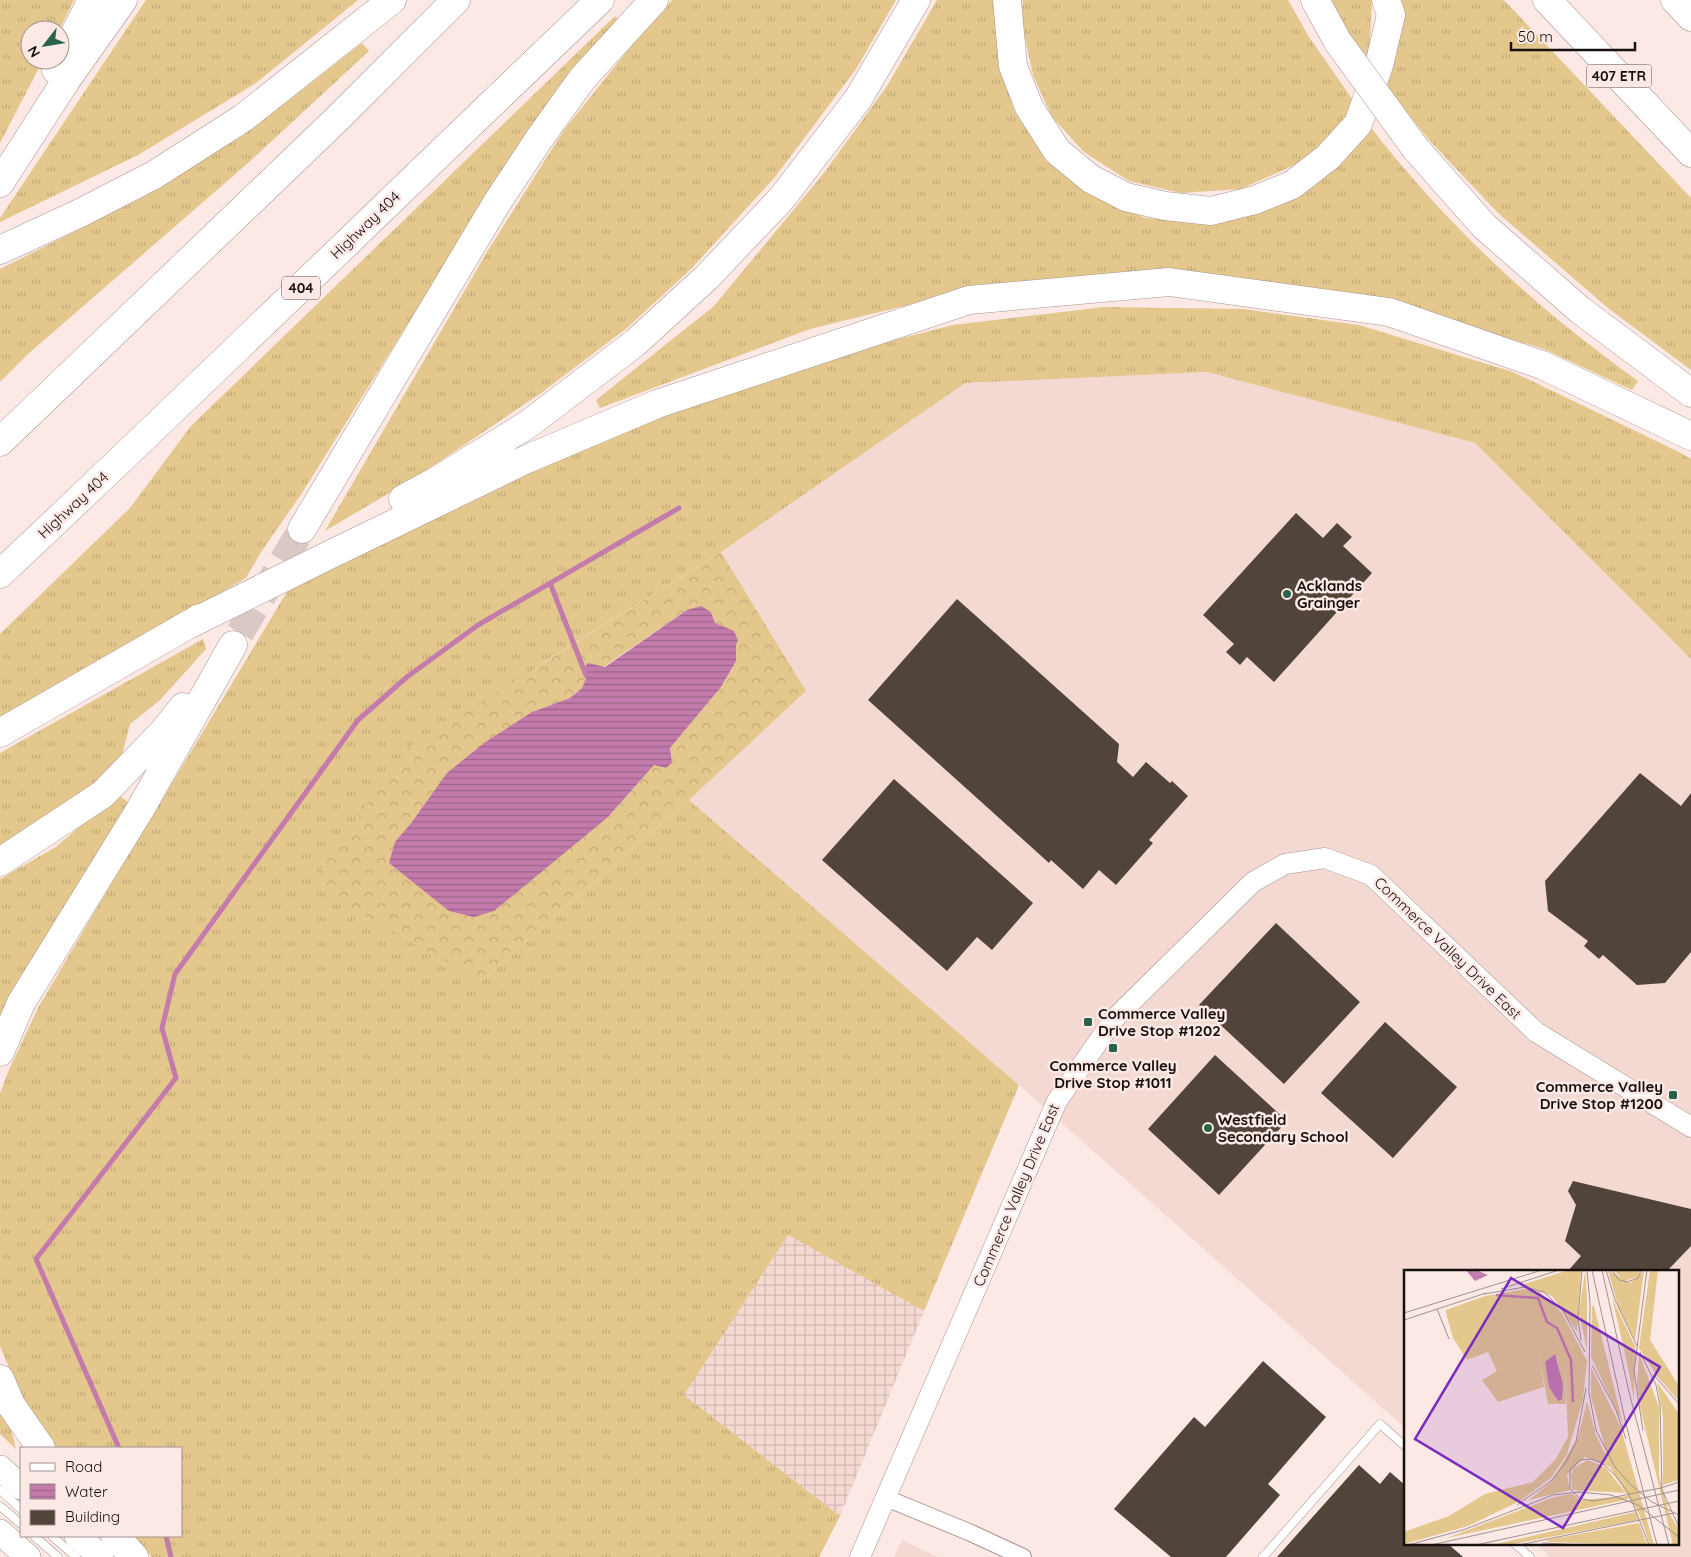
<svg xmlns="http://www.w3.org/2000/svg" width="1691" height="1557" font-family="Quicksand,sans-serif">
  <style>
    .built { fill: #f4d9d2 }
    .industrial { fill: url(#industrial-grid) }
    .grass { fill: url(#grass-tufts) }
    .forest { fill: url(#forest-crowns); fill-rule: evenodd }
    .water { fill: url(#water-rules) }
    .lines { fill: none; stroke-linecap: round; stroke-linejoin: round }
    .stream { stroke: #c37bac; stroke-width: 5 }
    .building { fill: #51443b }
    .motorway-tunnel { stroke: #dac8c4; stroke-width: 28; stroke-dasharray: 28 14; stroke-linecap: butt }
    .service-casing { stroke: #a79591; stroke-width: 9 }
    .minor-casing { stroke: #a79591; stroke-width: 18 }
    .tertiary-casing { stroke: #a79591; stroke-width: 21 }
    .primary-casing { stroke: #a79591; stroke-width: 26 }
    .motorway-casing { stroke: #a79591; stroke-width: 29 }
    .service { stroke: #fff; stroke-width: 8 }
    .minor { stroke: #fff; stroke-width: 16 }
    .tertiary { stroke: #fff; stroke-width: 20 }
    .primary { stroke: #fff; stroke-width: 25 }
    .motorway { stroke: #fff; stroke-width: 28 }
    .motorway-bridge-casing { stroke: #a79591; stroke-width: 29; stroke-linecap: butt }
    .motorway-bridge { stroke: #fff; stroke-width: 28 }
    .poi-dot { fill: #29634c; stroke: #fce8e4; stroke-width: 2 }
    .labels { text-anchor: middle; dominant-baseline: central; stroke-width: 5; stroke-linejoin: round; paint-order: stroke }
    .shield { fill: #fce8e4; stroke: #5b514e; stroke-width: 1 }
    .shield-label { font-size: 14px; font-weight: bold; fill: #16100e }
    .street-label { font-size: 15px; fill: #16100e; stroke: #fce8e4 }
    .poi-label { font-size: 15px; font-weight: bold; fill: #16100e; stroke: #fce8e4; text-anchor: start }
    .inset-river { fill: none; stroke: #c37bac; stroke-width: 2.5 }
    .inset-road { fill: none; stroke: #a0928e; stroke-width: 1 }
    .view { fill: #7b2cbf; fill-opacity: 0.15; stroke: #7b2cbf; stroke-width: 2.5 }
    .inset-edge { fill: none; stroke: #16100e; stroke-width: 2.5 }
  </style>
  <defs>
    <pattern id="industrial-grid" width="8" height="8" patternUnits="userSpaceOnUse" patternTransform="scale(1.25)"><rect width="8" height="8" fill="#f4d9d2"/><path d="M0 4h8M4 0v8" fill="none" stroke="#d0b9b3"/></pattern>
    <pattern id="grass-tufts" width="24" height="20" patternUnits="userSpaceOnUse" patternTransform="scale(1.25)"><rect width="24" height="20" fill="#e3c78c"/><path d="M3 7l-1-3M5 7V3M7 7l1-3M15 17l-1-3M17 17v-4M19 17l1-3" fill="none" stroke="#c2aa78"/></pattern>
    <pattern id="forest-crowns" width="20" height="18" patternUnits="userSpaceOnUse" patternTransform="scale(1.25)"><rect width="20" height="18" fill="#e3c78c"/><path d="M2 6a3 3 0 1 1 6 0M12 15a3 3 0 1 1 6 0" fill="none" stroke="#c2aa78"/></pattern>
    <pattern id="water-rules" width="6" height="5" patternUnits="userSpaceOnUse" patternTransform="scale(1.25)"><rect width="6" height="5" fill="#c37bac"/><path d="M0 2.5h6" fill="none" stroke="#9d638a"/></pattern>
  </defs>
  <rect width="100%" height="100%" fill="#fce8e4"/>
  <!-- built -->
  <path class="built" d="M 1206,372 L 1475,443 L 1691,659 L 1691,1557 L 1550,1557 L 1535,1543 L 1677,1543 L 1677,1271 L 1405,1271 L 1405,1428 L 1019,1085 L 689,800 L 806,691 L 721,552 L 965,383 Z
    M 902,1540 L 937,1557 L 894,1557 Z"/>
  <!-- industrial -->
  <path class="industrial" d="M 788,1235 L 924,1311 L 840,1516 L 684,1395 Z"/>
  <!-- grass -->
  <path class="grass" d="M 0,0 L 74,0 L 59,30 L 30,30 L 30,60 L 43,60 L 0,143 Z
    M 146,0 L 358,0 L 256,83 L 138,155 L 0,222 L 0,218 Z
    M 672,0 L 896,0 L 856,69 L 775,177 L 692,268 L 627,328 L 541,393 L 418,476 L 325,531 L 487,252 L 564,130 L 636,40 Z
    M 937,0 L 994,0 L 1001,68 L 1014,110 L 1044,153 L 1088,191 L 1145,218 L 1209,222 L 1260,213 L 1304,192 L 1368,124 C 1413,182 1464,237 1519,286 C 1556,320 1597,351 1638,381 L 1632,390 L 1544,349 L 1383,299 L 1069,280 L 916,303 L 810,329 L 600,408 L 596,400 L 714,306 L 824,173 L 887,86 Z
    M 1023,0 L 1288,0 L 1309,37 L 1355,103 L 1342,125 L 1299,163 L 1241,189 L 1181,193 L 1129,181 L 1084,152 L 1052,117 L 1033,75 L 1021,19 Z
    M 1328,0 L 1372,0 L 1369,59 L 1351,36 Z
    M 1397,0 L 1504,0 L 1691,198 L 1691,370 L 1608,308 L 1498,213 L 1430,141 L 1387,88 L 1397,53 Z
    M 615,16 L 622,24 L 445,264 L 302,493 L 261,552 L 246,578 L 0,719 L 0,634 L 130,508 L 191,426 Z
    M 362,43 L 369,51 L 248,163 L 28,354 L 0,382 L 0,269 L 141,198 L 244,135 Z
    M 1104,307 L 1243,309 L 1359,325 L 1513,372 L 1681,453 L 1691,459 L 1691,659 L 1475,443 L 1207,372 L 965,383 L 721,552 L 544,662 L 480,981 L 689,800 L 1019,1085 L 924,1311 L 788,1235 L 684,1395 L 840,1516 L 819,1557 L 152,1557 L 132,1536 L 181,1536 L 181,1448 L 55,1448 L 23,1401 L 0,1346 L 0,1093 L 8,1072 L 38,1008 L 98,906 L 290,587 L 473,498 L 614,435 L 797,365 L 953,325 Z
    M 203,639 L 206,649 L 160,700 L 130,724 L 120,763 L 57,818 L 0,852 L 0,753 Z
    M 117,794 L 131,804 L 0,1030 L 0,879 L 56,847 Z
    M 0,1404 L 10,1425 L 16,1449 L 0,1434 Z"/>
  <!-- forest -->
  <path class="forest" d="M 721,552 L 806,691 L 689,800 L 480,981 L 310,884 L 407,748 ZM 687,610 L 711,612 L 715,623 L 736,645 L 736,661 L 721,687 L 670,748 L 672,763 L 666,768 L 654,765 L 608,817 L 395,842 L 412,822 L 532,712 L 570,698 L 582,688 L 586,679 Z"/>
  <!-- water -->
  <path class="water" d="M 701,606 L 711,612 L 715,623 L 734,631 L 738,640 L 736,645 L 736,661 L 721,687 L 670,748 L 672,763 L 666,768 L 654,765 L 608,817 L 494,911 L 474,917 L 449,911 L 389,863 L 395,842 L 412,822 L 447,773 L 484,743 L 532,712 L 570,698 L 582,688 L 586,679 L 582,671 L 588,663 L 605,667 L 687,610 Z"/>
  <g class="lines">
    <!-- stream -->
    <path class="stream" d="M 550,583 L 586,675
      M 119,1448 L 36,1259 L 176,1078 L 162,1028 L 175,974 L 358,720 L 407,677 L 478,625 L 679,508
      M 166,1536 L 171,1557"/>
  </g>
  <!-- building -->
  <path class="building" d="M 1296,513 L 1323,538 L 1337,523 L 1352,537 L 1343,546 L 1372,573 L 1274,682 L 1247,657 L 1240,665 L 1226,652 L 1234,644 L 1203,615 Z
    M 957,599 L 1119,744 L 1117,762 L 1133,777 L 1146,762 L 1170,783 L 1172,781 L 1188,796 L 1149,840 L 1153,843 L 1116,885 L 1099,870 L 1083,889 L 1051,860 L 1049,863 L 868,700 Z
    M 1640,773 L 1681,806 L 1691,793 L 1691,952 L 1665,983 L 1637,985 L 1603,955 L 1599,959 L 1584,946 L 1588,941 L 1548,911 L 1545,881 Z
    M 894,779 L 1033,903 L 992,950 L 977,937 L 947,971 L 822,860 Z
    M 1276,923 L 1360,1002 L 1284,1084 L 1199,1005 Z
    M 1385,1022 L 1457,1087 L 1393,1158 L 1321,1093 Z
    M 1215,1055 L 1287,1121 L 1219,1195 L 1148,1129 Z
    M 1573,1181 L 1691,1209 L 1691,1246 L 1667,1271 L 1568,1271 L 1581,1256 L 1565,1241 L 1576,1205 L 1568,1191 Z
    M 1263,1361 L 1326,1417 L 1268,1484 L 1280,1495 L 1226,1557 L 1171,1557 L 1114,1509 L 1194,1417 L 1205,1427 Z
    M 1359,1465 L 1380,1484 L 1390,1472 L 1405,1485 L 1405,1543 L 1447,1543 L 1463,1557 L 1277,1557 Z"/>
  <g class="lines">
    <!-- motorway-tunnel -->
    <path class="motorway-tunnel" d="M 240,633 L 302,529"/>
    <defs>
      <path id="service" d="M 0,1490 L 21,1509
        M 0,1506 L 21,1524
        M 34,1536 L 58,1557
        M 52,1536 L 76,1557
        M 1514,1543 L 1530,1557
        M 1263,1557 L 1380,1424 L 1405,1446"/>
      <path id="minor" d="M 886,1498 L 971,1533 L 1023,1557"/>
      <path id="tertiary" d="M 860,1557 L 1057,1101 L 1114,1019 L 1253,882 L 1285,864 L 1325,858 L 1371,875 L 1536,1032 L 1691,1127"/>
      <path id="primary" d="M 0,1468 L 21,1487
        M 0,1532 L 28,1557
        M 77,1536 L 101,1557"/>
      <path id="motorway" d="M 1007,0 L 1013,66 L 1029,107 L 1057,151 L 1091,179 L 1126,197 L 1165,206 L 1211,211 L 1255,200 L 1292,185 L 1328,157 L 1358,124 L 1379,65 L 1391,15 L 1386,0
        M 1315,0 L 1338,42
        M 1547,0 L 1691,153
        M 1675,0 L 1691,17
        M 56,70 L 92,0
        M 1416,149 L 1484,226 L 1580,310 L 1691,393
        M 0,183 L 67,79 L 123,0
        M 0,250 L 78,214 L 154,175 L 243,118 L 392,0
        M 0,442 L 337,119 L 456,0
        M 403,499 L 436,481 L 527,425 L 635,343 L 707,277 L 782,198 L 858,99 L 916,0
        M 302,529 L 498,201 L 539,139 L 582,79 L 654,0
        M 0,574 C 202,384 400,191 600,0
        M 184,627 L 323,558 L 527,459 L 657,404 L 969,300 L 1169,282 L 1389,312 L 1542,365 L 1691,436
        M 0,733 L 200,618
        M 0,862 L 103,794 L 164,731 L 183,707
        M 0,1052 L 21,1003 L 141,808 L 233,645
        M 0,1379 L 11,1405 L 41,1448
        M 115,1536 L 134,1557"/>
    </defs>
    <!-- service casing -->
    <use href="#service" class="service-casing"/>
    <!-- minor casing -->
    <use href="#minor" class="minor-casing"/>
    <!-- tertiary casing -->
    <use href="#tertiary" class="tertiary-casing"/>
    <!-- primary casing -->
    <use href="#primary" class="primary-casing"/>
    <!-- motorway casing -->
    <use href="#motorway" class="motorway-casing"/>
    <!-- service -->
    <use href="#service" class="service"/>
    <!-- minor -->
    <use href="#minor" class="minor"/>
    <!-- tertiary -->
    <use href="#tertiary" class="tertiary"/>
    <!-- primary -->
    <use href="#primary" class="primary"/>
    <!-- motorway -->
    <use href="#motorway" class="motorway"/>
    <defs>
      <path id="motorway-bridge" d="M 1338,42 L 1416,149"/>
    </defs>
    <!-- motorway-bridge casing -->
    <use href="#motorway-bridge" class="motorway-bridge-casing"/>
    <!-- motorway-bridge -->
    <use href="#motorway-bridge" class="motorway-bridge"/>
  </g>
  <!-- markers -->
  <g class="poi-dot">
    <circle cx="1287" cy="594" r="5"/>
    <rect x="1083" y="1017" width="10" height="10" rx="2.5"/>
    <rect x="1108" y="1043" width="10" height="10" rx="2.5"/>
    <rect x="1668" y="1090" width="10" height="10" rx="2.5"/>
    <circle cx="1208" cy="1128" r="5"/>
  </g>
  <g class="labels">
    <!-- shield labels -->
    <g class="shield">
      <rect x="1586.5" y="64.5" width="65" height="23" rx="4"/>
      <rect x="282" y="276.5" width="38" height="23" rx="4"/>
    </g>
    <g class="shield-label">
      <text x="1619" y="76">407 ETR</text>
      <text x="301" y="288">404</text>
    </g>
    <!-- street labels -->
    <g class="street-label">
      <text transform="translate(365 225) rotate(-44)">Highway 404</text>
      <text transform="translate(73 505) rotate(-43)">Highway 404</text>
      <text transform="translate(1448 948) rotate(44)">Commerce Valley Drive East</text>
      <text transform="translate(1016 1195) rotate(-67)">Commerce Valley Drive East</text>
    </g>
    <!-- poi labels -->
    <g class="poi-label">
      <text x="1297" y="585">Acklands<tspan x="1297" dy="17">Grainger</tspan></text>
      <text x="1098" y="1013">Commerce Valley<tspan x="1098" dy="17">Drive Stop #1202</tspan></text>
      <text x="1113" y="1065" text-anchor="middle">Commerce Valley<tspan x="1113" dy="17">Drive Stop #1011</tspan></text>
      <text x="1663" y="1086" text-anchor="end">Commerce Valley<tspan x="1663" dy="17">Drive Stop #1200</tspan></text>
      <text x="1218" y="1119">Westfield<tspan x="1218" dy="17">Secondary School</tspan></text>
    </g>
  </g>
  <!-- overview -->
  <g transform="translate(1404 1270)">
    <rect width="275" height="275" fill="#fce8e4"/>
    <path d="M 165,0 L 177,0 L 173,62 L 148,26 L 117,15 ZM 204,0 L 226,13 L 240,0 L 231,70 L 214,36 ZM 210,0 L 236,0 L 233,7 L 220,11 ZM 246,0 L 254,0 L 246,70 L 275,116 L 275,131 L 253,106 L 235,78 ZM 181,1 L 183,26 L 183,80 L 175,43 ZM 121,19 L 136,22 L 158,43 L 183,91 L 179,130 L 163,184 L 147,208 L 116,231 L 64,256 L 0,274 L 0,262 L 45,246 L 81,224 L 129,212 L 151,190 L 164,167 L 161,93 L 135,86 L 140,117 L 94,132 L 78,110 L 93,101 L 84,82 L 63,90 L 49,68 L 42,43 L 42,40 L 81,26 ZM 208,28 L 231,76 L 230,129 L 220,79 ZM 188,36 L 190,36 L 219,154 L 187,87 ZM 235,83 L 255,137 L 255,205 L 265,243 L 275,260 L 275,275 L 269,275 L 237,141 L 233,116 ZM 187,97 L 216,155 L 250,275 L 246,275 L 235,243 L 206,197 L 181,187 L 163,205 L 166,220 L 125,230 L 148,211 L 174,167 L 183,131 L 192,165 L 204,189 L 187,126 ZM 253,112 L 275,144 L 275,210 L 259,215 L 259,146 ZM 184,190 L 201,197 L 222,223 L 168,220 L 167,204 L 170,198 ZM 168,224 L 176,230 L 224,226 L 225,229 L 43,268 L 150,227 ZM 232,242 L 234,250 L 105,275 L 88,275 ZM 235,253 L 243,275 L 143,272 L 143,270 Z" fill="#e3c78c"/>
    <path d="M 248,0 L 254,0 L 244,40 L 242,40 ZM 154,76 L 161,93 L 162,134 L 144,134 L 135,86 ZM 153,86 L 158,127 L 153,130 L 145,116 L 141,92 Z" fill="#e3c78c" fill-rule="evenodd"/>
    <path d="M 62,0 L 72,0 L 84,5 L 71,11 ZM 151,84 L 159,115 L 158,129 L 154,131 L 145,117 L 141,92 Z" fill="#c37bac"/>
    <path class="inset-river" d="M 92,25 L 134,28 L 143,52 L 153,58 L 167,90 L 169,132"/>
    <path class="inset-road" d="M 183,0 L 186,33 L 185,123 L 192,160 L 211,197 L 227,215 L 248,232 L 275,245M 188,0 L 222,154 L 253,275M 198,0 L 225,122 L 265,275M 202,0 L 211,30 L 233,76M 208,0 L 215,10 L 223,12 L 234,8 L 237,0M 97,19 L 155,0M 80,24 L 121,17 L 140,22 L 159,41 L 181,82M 33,39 L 45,69M 0,43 L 138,0M 0,50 L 82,23M 177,70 L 174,49 L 178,0M 236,82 L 252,115 L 256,135 L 258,220 L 275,257M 188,95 L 212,140 L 222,169M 250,105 L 275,134M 239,161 L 230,101 L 243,0M 113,235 L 147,211 L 162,192 L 172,172 L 182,118M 138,273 L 182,275M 4,275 L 59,260 L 149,225 L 175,222 L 207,225 L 234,235 L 275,267M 27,275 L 275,220M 72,275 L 275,231M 115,275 L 270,243M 245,275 L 229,234 L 223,221 L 210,204 L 198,193 L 187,189 L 176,190 L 166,200 L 166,219 L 175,228 L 188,231 L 202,229 L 221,225 L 257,218 L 275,212"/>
    <path class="view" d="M 107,8 L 256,97 L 159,258 L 11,169 Z"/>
    <rect width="275" height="275" class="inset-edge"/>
  </g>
  <!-- legend -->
  <rect x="20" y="1447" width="162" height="90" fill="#fce8e4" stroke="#a0928e"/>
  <rect x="30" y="1463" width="25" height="8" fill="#ffffff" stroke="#a0928e"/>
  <text x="65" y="1472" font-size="15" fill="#16100e">Road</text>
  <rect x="30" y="1484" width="25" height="15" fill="url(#water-rules)" stroke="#a0928e"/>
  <text x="65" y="1497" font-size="15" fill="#16100e">Water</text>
  <rect x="30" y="1510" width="25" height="15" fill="#51443b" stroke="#a0928e"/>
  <text x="65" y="1522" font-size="15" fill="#16100e">Building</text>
  <!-- north arrow -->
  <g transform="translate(45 45) rotate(239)"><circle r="24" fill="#fce8e4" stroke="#a0928e"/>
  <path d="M0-4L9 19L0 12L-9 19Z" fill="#29634c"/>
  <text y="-8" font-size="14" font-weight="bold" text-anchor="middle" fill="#16100e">N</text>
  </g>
  <!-- scale -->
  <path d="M1511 42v8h124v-8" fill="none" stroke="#16100e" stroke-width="2.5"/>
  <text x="1518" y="42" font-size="15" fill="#16100e" stroke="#fce8e4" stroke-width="4" paint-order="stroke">50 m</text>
</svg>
